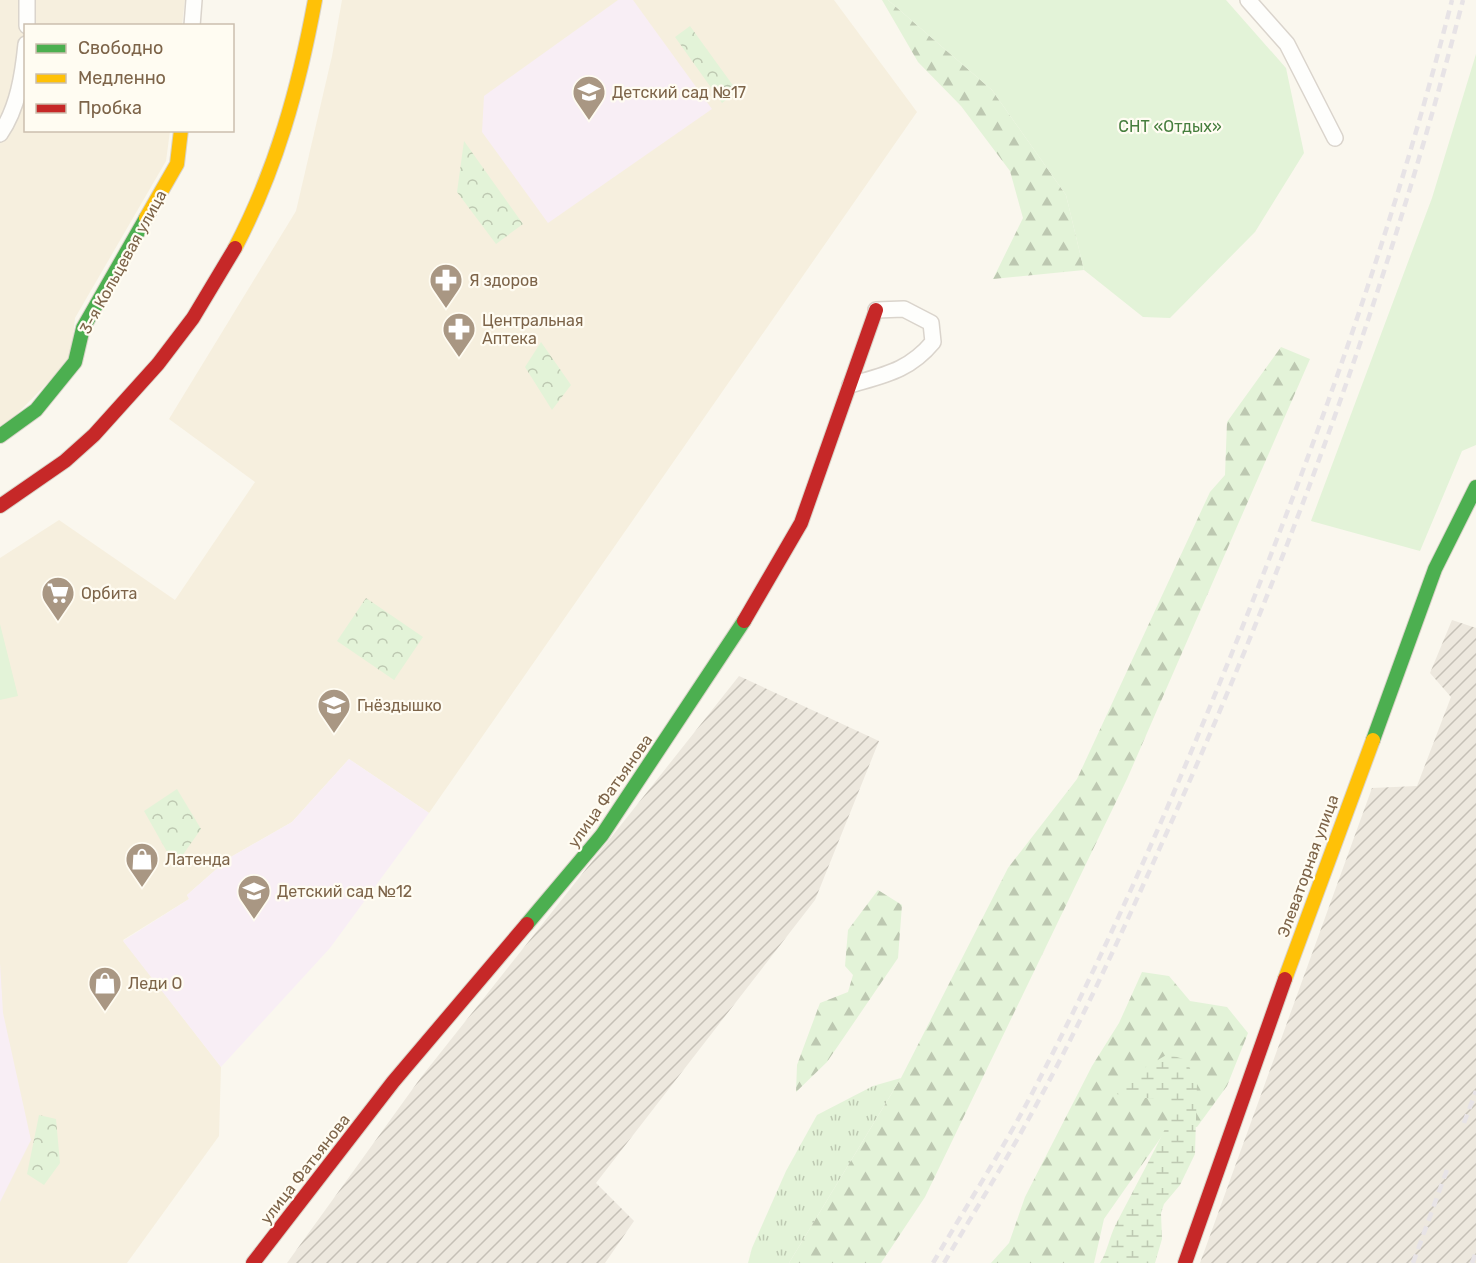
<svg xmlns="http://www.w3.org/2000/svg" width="1476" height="1263" font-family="Rubik,sans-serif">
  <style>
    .residential { fill: #f6efde }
    .industrial { fill: url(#industrial-furrows) }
    .education { fill: #f8eef5 }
    .grass { fill: url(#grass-tufts) }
    .forest { fill: url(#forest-firs) }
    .wetland { fill: url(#wetland-marsh) }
    .park { fill: url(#park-crowns) }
    .garden { fill: #e3f3d8 }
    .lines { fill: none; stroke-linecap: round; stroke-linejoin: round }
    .street-casing { stroke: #dad4cc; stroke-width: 18 }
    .fast-casing { stroke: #d9d3c9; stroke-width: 16 }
    .slow-casing { stroke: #d9d3c9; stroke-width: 16 }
    .jam-casing { stroke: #d9d3c9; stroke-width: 16 }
    .street { stroke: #fefefc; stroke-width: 15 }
    .fast { stroke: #4caf50; stroke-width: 14 }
    .slow { stroke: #ffc107; stroke-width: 14 }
    .jam { stroke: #c62828; stroke-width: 14 }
    .rail { stroke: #e7e3e6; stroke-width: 4.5; stroke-dasharray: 9 6; stroke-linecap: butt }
    .labels { text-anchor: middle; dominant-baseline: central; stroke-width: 4.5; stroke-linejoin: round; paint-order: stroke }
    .poi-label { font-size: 16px; fill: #7d6449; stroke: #fffcf2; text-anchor: start }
    .park-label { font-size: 16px; fill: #467e3d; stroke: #fffcf2 }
    .street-label { font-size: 16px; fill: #7d6449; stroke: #fffcf2 }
  </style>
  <defs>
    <pattern id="industrial-furrows" width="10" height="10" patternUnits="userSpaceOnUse" patternTransform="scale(1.5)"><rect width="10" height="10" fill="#ede8de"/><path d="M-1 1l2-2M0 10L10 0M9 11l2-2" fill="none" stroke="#c5c0b6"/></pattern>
    <pattern id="grass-tufts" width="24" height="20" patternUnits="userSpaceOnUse" patternTransform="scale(1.5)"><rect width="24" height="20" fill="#e3f3d8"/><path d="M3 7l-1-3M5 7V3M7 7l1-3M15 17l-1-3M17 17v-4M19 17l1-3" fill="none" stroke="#bdc8b1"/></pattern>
    <pattern id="forest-firs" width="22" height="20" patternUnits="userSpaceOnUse" patternTransform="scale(1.5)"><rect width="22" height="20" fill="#e3f3d8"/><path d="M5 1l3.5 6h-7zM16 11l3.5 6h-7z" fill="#bdc8b1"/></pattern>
    <pattern id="wetland-marsh" width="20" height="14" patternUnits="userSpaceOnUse" patternTransform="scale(1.5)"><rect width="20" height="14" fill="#e3f3d8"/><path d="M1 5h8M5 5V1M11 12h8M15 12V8" fill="none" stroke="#bdc8b1"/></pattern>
    <pattern id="park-crowns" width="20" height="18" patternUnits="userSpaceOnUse" patternTransform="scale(1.5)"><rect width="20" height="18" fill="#e3f3d8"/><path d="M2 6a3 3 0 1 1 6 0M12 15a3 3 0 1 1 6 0" fill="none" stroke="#bdc8b1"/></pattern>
  </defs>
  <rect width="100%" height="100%" fill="#faf7ee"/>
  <!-- residential -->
  <path class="residential" d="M 0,0 L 185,0 L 182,25 L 26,26 L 26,130 L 170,131 L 166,161 L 75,318 L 71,359 L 12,419 L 0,426 Z
    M 342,0 L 834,0 L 917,112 L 429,813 L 349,759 L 292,822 L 229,858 L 187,895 L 189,899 L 123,940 L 221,1067 L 219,1136 L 127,1263 L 0,1263 L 0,558 L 59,520 L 175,600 L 255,482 L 169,419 L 296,211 L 332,56 Z"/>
  <!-- industrial -->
  <path class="industrial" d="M 1452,620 L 1476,628 L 1476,1263 L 1200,1263 L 1372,788 L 1417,786 L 1451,697 L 1430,673 Z
    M 739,676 L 879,741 L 815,900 L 596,1183 L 634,1221 L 605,1263 L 287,1263 L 422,1076 Z"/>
  <!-- education -->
  <path class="education" d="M 618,0 L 633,0 L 712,109 L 548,223 L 482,132 L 484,96 Z
    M 349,759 L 429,813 L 330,948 L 221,1067 L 123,941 L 189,899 L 187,895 L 229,858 L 292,822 Z
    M 0,963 L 3,1013 L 31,1140 L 0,1202 Z"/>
  <!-- grass -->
  <path class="grass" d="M 901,1078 L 789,1263 L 748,1263 L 752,1248 L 786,1171 L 817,1115 L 873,1086 Z"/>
  <!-- forest -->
  <path class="forest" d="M 882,0 L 888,0 L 992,90 L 1066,195 L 1084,270 L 993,279 L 1023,218 L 1010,171 L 961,106 L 918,62 Z
    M 1281,347 L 1310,359 L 1127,779 L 925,1197 L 881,1263 L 789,1263 L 901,1078 L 1008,868 L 1077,779 L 1210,492 L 1225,475 L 1227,422 Z
    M 878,890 L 902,905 L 898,958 L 827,1062 L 796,1092 L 797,1065 L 820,1003 L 848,992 L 853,975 L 845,966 L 848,930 Z
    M 1142,972 L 1169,976 L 1190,1001 L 1227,1007 L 1248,1033 L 1227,1086 L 1197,1127 L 1169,1126 L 1104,1219 L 1094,1263 L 991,1263 L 1009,1243 L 1025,1197 L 1092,1066 L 1119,1023 Z"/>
  <!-- wetland -->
  <path class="wetland" d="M 1168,1054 L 1186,1060 L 1197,1083 L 1195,1154 L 1180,1185 L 1164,1204 L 1161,1213 L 1162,1239 L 1155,1263 L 1100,1263 C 1108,1251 1109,1237 1116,1224 C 1135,1187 1155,1151 1173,1112 C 1167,1090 1134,1103 1117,1094 L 1115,1085 Z"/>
  <!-- park -->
  <path class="park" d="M 690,26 L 737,91 L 722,103 L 675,37 Z
    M 464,141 L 523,224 L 496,244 L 457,192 Z
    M 541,342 L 571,385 L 552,410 L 525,367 Z
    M 366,598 L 423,637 L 394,680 L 337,641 Z
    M 177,789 L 201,829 L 175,866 L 144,811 Z
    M 39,1115 L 56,1119 L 60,1163 L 44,1185 L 27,1174 Z"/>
  <!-- garden -->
  <path class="garden" d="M 888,0 L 1226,0 L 1286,68 L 1304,153 L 1255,232 L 1170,318 L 1143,317 L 1084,270 L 1066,195 L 992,90 Z
    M 1476,54 L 1476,445 L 1462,451 L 1420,551 L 1311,521 L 1432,198 Z
    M 0,624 L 18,696 L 0,700 Z"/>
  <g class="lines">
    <defs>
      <path id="street" d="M 1248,0 L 1287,44 L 1335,138
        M 27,26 L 27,0
        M 192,26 L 194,0
        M 0,134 C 18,108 23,74 26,44
        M 850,385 C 884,375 909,371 933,342 L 931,323 L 904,309 L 876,310"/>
      <path id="fast" d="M 0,436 L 36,410 L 75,362 L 83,328 L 146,218
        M 1373,740 L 1435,569 L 1476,487
        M 527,924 L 602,835 L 744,621"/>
      <path id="slow" d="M 146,218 L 177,164 L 181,130
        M 235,248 C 276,170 299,87 315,0
        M 1285,979 L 1373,740"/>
      <path id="jam" d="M 0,506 L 65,461 L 94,435 L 158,364 L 193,318 L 235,248
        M 744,621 L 801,523 L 876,310
        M 253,1263 L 393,1082 L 527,924
        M 1185,1263 L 1285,979"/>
    </defs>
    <!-- street casing -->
    <use href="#street" class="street-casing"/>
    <!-- fast casing -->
    <use href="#fast" class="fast-casing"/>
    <!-- slow casing -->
    <use href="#slow" class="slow-casing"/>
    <!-- jam casing -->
    <use href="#jam" class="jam-casing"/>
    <!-- street -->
    <use href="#street" class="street"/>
    <!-- fast -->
    <use href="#fast" class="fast"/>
    <!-- slow -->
    <use href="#slow" class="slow"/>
    <!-- jam -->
    <use href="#jam" class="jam"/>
    <!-- rail -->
    <path class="rail" d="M 1464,1123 L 1476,1091
      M 933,1263 C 964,1210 998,1157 1027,1103 C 1107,951 1176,792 1240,633 C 1323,426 1397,216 1452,0
      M 944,1263 C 974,1212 1006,1161 1034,1109 C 1085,1016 1128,919 1171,823 C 1290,557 1390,282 1463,0
      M 1413,1263 L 1448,1167
      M 1472,1263 L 1476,1252"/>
  </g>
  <!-- icons -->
  <defs>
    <symbol id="school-pin" viewBox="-11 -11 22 30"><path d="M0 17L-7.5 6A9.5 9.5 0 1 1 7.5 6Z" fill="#a99783" stroke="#fffcf2"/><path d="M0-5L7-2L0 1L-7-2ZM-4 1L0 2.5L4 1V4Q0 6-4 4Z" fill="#fff"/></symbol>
    <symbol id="pharmacy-pin" viewBox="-11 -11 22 30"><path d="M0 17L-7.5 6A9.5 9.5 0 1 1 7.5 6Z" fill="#a99783" stroke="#fffcf2"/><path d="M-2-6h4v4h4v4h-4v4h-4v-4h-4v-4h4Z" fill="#fff"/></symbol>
    <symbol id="supermarket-pin" viewBox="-11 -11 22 30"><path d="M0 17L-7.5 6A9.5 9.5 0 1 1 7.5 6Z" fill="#a99783" stroke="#fffcf2"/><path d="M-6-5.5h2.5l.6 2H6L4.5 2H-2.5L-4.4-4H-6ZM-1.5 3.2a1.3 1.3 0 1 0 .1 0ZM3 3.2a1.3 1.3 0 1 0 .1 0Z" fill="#fff"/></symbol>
    <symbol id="shop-pin" viewBox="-11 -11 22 30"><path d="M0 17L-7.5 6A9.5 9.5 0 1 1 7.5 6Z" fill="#a99783" stroke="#fffcf2"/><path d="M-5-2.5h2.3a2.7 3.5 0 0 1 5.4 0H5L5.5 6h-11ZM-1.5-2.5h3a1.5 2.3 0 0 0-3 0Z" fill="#fff"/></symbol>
  </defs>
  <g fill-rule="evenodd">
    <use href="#school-pin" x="570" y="73" width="38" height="52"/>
    <use href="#pharmacy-pin" x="427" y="261" width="38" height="52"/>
    <use href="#pharmacy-pin" x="440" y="310" width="38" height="52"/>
    <use href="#supermarket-pin" x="39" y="574" width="38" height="52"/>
    <use href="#school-pin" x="315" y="686" width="38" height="52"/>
    <use href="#shop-pin" x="123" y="840" width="38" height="52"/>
    <use href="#school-pin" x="235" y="872" width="38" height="52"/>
    <use href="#shop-pin" x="86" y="964" width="38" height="52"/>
  </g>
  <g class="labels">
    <!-- poi labels -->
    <g class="poi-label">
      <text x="612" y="92">Детский сад №17</text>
      <text x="469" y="280">Я здоров</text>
      <text x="482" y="320">Центральная<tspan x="482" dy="18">Аптека</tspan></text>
      <text x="81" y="593">Орбита</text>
      <text x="357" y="705">Гнёздышко</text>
      <text x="165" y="859">Латенда</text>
      <text x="277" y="891">Детский сад №12</text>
      <text x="128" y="983">Леди О</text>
    </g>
    <!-- park labels -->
    <g class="park-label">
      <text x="1170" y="126">СНТ «Отдых»</text>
    </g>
    <!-- street labels -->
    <g class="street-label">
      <text transform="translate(123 262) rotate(-61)">3-я Кольцевая улица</text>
      <text transform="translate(610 791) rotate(-55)">улица Фатьянова</text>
      <text transform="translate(1308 866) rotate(-70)">Элеваторная улица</text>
      <text transform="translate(305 1169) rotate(-52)">улица Фатьянова</text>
    </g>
  </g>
  <!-- legend -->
  <rect x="24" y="24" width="210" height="108" fill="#fffcf2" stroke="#cbbfae" stroke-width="1.5"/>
  <rect x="36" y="44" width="30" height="9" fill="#4caf50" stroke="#cbbfae" stroke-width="1.5"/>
  <text x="78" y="54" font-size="18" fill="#7d6449">Свободно</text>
  <rect x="36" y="74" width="30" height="9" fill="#ffc107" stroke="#cbbfae" stroke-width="1.5"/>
  <text x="78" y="84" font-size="18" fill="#7d6449">Медленно</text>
  <rect x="36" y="104" width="30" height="9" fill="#c62828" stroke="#cbbfae" stroke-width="1.5"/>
  <text x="78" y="114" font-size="18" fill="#7d6449">Пробка</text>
</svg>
